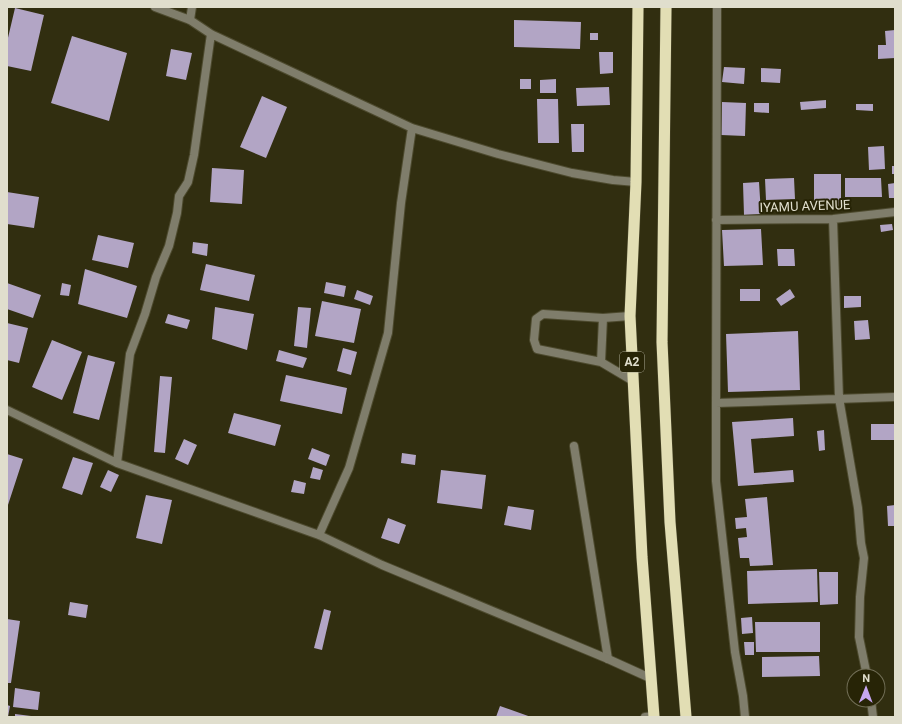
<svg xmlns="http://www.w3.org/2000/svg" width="902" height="724" font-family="Roboto,sans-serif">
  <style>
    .building { fill: #b2a5c5 }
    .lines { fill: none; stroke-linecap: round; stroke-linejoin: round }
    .service-casing { stroke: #4d4a2e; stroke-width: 10 }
    .minor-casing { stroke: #4d4a2e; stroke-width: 10 }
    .trunk-casing { stroke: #4d4a2e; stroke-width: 12 }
    .service { stroke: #7f7d6b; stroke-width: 8 }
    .minor { stroke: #7f7d6b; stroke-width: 8 }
    .trunk { stroke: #e2deb4; stroke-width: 11 }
    .labels { text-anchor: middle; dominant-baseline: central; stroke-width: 4; stroke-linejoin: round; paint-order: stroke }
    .shield { fill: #272406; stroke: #a8a691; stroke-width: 1 }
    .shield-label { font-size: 12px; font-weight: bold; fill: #e0decd }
    .street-label { font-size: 13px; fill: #e0decd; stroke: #272406 }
  </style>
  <rect width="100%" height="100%" fill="#312e10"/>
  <!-- building -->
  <path class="building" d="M 15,8 L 44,15 L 31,71 L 7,66 L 7,42 Z
    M 514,20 L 581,22 L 580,49 L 514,47 Z
    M 895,30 L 895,58 L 878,59 L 878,45 L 886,45 L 885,31 Z
    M 590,33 L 598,33 L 598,40 L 590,40 Z
    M 72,36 L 127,53 L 109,121 L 51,103 Z
    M 171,49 L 192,53 L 186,80 L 166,76 Z
    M 599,52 L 613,52 L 613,73 L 600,74 Z
    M 724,67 L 745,68 L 744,84 L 722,82 Z
    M 761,68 L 781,69 L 780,83 L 761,82 Z
    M 520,79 L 531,79 L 531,89 L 520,89 Z
    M 556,79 L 556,93 L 540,93 L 540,80 Z
    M 609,87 L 610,105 L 577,106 L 576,88 Z
    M 262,96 L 287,107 L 266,158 L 240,147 Z
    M 537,99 L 558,99 L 559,143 L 538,143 Z
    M 826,100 L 826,108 L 801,110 L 800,102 Z
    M 722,102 L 746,103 L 745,136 L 721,135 Z
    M 754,103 L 769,103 L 769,113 L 754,112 Z
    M 856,104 L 873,104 L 873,111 L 856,110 Z
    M 571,124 L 584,124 L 584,152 L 572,152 Z
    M 884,146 L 885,169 L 869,170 L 868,147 Z
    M 892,166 L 895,166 L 895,174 L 892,174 Z
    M 212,168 L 244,170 L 242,204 L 210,202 Z
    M 814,174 L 841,174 L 841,206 L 814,205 Z
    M 794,178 L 795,199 L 766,200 L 765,179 Z
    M 845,178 L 881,178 L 882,197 L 845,197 Z
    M 759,182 L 761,214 L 744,215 L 743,183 Z
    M 895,183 L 895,198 L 889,198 L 888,184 Z
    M 7,192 L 39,197 L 34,228 L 7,224 Z
    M 892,224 L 893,230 L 881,232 L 880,225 Z
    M 761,229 L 763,265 L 724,266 L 722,230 Z
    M 98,235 L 134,243 L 128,268 L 92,260 Z
    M 193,242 L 208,244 L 207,256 L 192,253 Z
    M 777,249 L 794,249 L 795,266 L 778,266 Z
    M 206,264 L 255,275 L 249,301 L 200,290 Z
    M 85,269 L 137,286 L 127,318 L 78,304 Z
    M 326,282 L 346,286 L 344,297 L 324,293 Z
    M 7,283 L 41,295 L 33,318 L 7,309 Z
    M 62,283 L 71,285 L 69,296 L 60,295 Z
    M 740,289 L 760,289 L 760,301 L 740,301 Z
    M 790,289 L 795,297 L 781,306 L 776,299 Z
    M 357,290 L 373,296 L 370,305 L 354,299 Z
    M 844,296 L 861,296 L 861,307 L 844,308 Z
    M 322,301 L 361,309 L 354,343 L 315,336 Z
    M 215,307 L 254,314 L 247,350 L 212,339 Z
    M 298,307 L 311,308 L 307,348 L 294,346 Z
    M 168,314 L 190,320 L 187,329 L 165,323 Z
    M 868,320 L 870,339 L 855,340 L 854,321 Z
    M 7,323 L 28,328 L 19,363 L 7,360 Z
    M 798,331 L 800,390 L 728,392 L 726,334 Z
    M 52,340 L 82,352 L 62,400 L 32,387 Z
    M 343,348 L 357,352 L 351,375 L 337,371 Z
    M 279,350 L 307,358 L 303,368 L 276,361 Z
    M 88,355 L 115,362 L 99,420 L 73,413 Z
    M 286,375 L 347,388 L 342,414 L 280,401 Z
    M 160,376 L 172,377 L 165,453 L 154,452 Z
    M 234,413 L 281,425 L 275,446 L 228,433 Z
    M 793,418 L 794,436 L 751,439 L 754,473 L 793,470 L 794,482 L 738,486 L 732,422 Z
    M 871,424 L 895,424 L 895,440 L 871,440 Z
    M 824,430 L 825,450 L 819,451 L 817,431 Z
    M 184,439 L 197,445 L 188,465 L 175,459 Z
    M 312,448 L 330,455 L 326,466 L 308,459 Z
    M 402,453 L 416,455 L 415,465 L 401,463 Z
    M 7,454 L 23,459 L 7,508 Z
    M 73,457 L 93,463 L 82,495 L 62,488 Z
    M 313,467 L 323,470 L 320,480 L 310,478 Z
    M 108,470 L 119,475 L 111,492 L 100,487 Z
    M 441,470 L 486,475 L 482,509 L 437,503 Z
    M 294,480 L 306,483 L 304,494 L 291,492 Z
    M 146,495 L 172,500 L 162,544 L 136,538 Z
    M 767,497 L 773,565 L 750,566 L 749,558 L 740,558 L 738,538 L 747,537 L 746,528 L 736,529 L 735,518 L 747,517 L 745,499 Z
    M 895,505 L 895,526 L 888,526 L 887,506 Z
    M 508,506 L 534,510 L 531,530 L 504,525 Z
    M 388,518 L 406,525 L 399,544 L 381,538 Z
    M 817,569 L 818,602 L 748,604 L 747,571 Z
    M 819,572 L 838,572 L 838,604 L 820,605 Z
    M 70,602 L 88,605 L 86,618 L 68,615 Z
    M 324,609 L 331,611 L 322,650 L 314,648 Z
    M 752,617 L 753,633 L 742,634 L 741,618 Z
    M 7,619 L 20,621 L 11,683 L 7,683 Z
    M 755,622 L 820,622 L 820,652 L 756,652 Z
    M 744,642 L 754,642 L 754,655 L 745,655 Z
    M 819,656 L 820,676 L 762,677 L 762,657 Z
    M 15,688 L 40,692 L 38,710 L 13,707 Z
    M 7,705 L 10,706 L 8,717 L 7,717 Z
    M 500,706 L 531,717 L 496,717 Z
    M 15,714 L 31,716 L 31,717 L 15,717 Z"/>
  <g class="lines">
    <defs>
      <path id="service" d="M 630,316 L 603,318 L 601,362 L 633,381
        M 601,362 L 537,349 L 534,340 L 536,319 L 543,314 L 603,318
        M 574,446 L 608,659
        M 645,717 L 654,716"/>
      <path id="minor" d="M 155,7 L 190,20 L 211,34 L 412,128 L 498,154 L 572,173 L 613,180 L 636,182
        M 190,20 L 192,7
        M 833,219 L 839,398 L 858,508 L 861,543 L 864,558 L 860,597 L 859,637 L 867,676
        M 716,220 L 833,219 L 895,212
        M 716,403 L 717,7
        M 7,410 L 117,463 L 319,535 L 382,565 L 608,659 L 650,678
        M 117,463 L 130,354 L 145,314 L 156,277 L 169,246 L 177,213 L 179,196 L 188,182 L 194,155 L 211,34
        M 319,535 L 349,468 L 388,333 L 401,203 L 412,128
        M 871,700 L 873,717
        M 745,717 L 743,696 L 735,652 L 716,481 L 716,403 L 895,397"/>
      <path id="trunk" d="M 638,7 L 636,182 L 630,316 L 642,557 L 654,717
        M 666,7 L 662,342 L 670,522 L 686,717"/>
    </defs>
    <!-- service casing -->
    <use href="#service" class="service-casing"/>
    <!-- minor casing -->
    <use href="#minor" class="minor-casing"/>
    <!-- trunk casing -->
    <use href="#trunk" class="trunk-casing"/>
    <!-- service -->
    <use href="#service" class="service"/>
    <!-- minor -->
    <use href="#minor" class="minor"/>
    <!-- trunk -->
    <use href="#trunk" class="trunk"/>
  </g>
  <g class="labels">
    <!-- shield labels -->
    <rect class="shield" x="620" y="352" width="24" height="20" rx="3"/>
    <g class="shield-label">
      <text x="632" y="362">A2</text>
    </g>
    <!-- street labels -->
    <g class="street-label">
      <text transform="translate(805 206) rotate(-2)">IYAMU AVENUE</text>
    </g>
  </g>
  <!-- border -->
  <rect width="902" height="724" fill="none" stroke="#e0decd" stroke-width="16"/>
  <!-- north arrow -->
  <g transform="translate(866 688) rotate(1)"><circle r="19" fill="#272406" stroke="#716e56"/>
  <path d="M0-3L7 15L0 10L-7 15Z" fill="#c6a6f0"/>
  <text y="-6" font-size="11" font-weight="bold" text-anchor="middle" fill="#e0decd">N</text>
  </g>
</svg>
